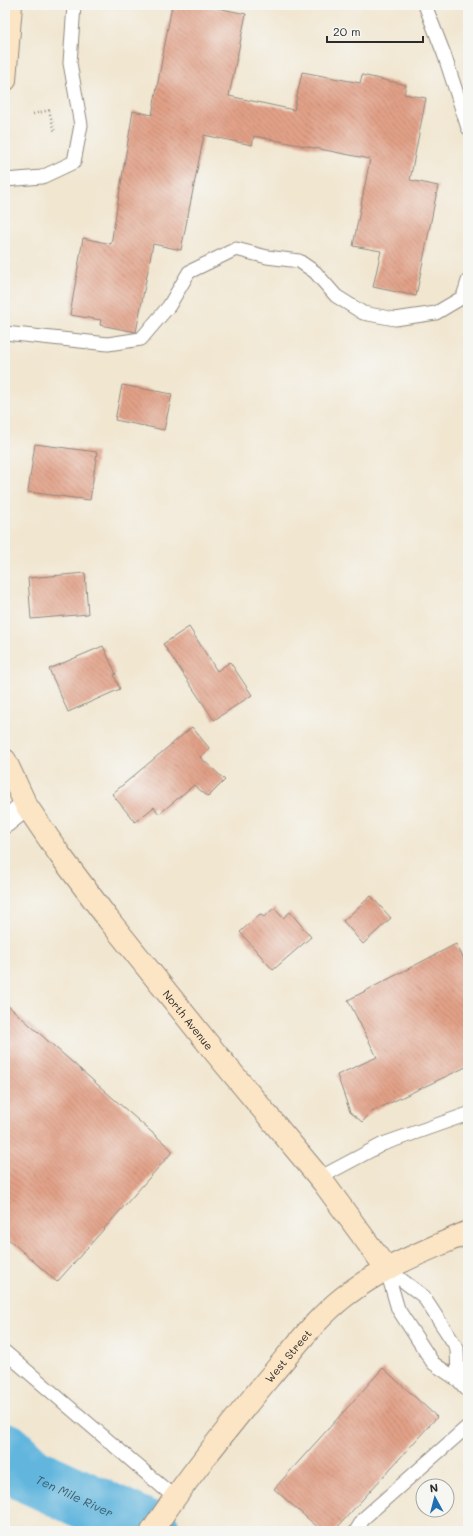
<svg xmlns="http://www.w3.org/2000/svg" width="473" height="1536" font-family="Mali,sans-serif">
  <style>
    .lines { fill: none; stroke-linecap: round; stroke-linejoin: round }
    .river { stroke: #62b6de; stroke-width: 58 }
    .building { fill: url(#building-back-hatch) }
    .lane-casing { stroke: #8e887e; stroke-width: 15 }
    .street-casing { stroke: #8e887e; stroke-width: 24 }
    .secondary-casing { stroke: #8e887e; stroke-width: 24 }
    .path { stroke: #8e887e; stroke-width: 2.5; stroke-dasharray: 1 3; stroke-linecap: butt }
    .lane { stroke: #fff; stroke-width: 13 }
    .street { stroke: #fff; stroke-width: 22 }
    .secondary { stroke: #fce5c4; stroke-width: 22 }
    .labels { text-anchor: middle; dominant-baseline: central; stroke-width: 3; stroke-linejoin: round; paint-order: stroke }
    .street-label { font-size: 11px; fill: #2b2b2b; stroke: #f6f6f2 }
    .water-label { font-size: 12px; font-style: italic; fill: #3e5c6a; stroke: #f6f6f2 }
  </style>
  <defs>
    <pattern id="building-back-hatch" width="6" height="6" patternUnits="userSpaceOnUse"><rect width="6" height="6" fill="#e2a188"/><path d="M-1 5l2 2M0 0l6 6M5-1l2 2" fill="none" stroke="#b7836f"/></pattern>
  </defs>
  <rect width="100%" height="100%" fill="#f6f6f2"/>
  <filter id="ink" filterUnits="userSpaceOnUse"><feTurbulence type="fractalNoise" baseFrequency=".025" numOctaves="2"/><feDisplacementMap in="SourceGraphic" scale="8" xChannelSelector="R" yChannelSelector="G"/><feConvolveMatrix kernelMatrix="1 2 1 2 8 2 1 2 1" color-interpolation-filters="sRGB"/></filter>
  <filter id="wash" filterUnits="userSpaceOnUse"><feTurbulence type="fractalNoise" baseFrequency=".012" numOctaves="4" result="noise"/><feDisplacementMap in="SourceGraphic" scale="16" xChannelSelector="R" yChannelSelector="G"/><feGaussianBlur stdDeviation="0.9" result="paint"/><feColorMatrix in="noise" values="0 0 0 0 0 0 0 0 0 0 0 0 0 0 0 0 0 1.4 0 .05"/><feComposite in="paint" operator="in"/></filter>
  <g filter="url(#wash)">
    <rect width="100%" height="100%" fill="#f1e6d0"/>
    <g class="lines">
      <!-- river -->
      <path class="river" id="s1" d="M 5,1451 L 30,1475 L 151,1531"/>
    </g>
    <g id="blocks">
      <!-- building -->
      <path class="building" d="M 172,5 L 203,5 L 246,14 L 229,96 L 294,110 L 302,72 L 360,83 L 362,75 L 406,85 L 404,94 L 426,98 L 410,180 L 438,186 L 416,296 L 373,287 L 381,251 L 353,246 L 370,159 L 254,136 L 252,145 L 204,135 L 181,250 L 153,244 L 136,332 L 100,325 L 101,320 L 70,315 L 83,238 L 111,244 L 133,111 L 152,115 Z
        M 122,385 L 172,394 L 164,430 L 115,420 Z
        M 35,444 L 97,452 L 90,500 L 28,492 Z
        M 85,573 L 88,614 L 31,619 L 28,578 Z
        M 189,627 L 217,671 L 230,662 L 252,695 L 214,720 L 163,644 Z
        M 103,646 L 116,674 L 114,675 L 120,689 L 68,712 L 49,669 Z
        M 192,727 L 210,749 L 200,757 L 225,780 L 208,797 L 194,785 L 159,814 L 154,807 L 135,822 L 112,794 Z
        M 371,896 L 391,918 L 363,944 L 343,921 Z
        M 274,908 L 283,918 L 290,912 L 311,937 L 273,970 L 240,932 L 260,914 L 264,917 Z
        M 456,944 L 468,967 L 468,1066 L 373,1111 L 362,1122 L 350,1112 L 337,1075 L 377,1057 L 348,1000 Z
        M 5,1003 L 173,1151 L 57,1282 L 5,1236 Z
        M 383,1368 L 437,1417 L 334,1531 L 322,1531 L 274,1489 Z"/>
    </g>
  </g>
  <g filter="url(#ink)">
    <use href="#blocks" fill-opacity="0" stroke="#8e887e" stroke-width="1"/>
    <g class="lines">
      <defs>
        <path id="lane" d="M 425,5 L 444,54 L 468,128
          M 5,180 L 42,177 L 74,162 L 81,125 L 70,63 L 74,5
          M 5,333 L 108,344 L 141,339 L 169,306 L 189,272 L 236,249 L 267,257 L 299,261 L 315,272 L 336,296 L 363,313 L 395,319 L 436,313 L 463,297 L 468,281
          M 319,1178 L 383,1144 L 468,1114
          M 386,1268 L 398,1309 L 433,1363 L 458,1380 L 468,1391
          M 386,1268 L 423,1296 L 457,1348 L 458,1380
          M 5,1352 L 174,1497
          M 356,1531 L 364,1518 L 468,1426"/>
        <path id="street" d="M 5,822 L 26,805"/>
        <g id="secondary">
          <path d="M 5,80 L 11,5"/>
          <path id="s2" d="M 5,760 L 26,805 L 60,855 L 108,919 L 214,1051 L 323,1182 L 386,1268"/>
          <path id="s3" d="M 152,1531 C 187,1478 227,1429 267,1380 C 292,1351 315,1319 345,1296 C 382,1267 426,1251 468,1232"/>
        </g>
      </defs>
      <!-- lane casing -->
      <use href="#lane" class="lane-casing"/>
      <!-- street casing -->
      <use href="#street" class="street-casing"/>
      <!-- secondary casing -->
      <use href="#secondary" class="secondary-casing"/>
      <!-- path -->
      <path class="path" d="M 49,110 L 55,133
        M 33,114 L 50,110"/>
      <!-- lane -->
      <use href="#lane" class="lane"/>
      <!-- street -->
      <use href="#street" class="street"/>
      <!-- secondary -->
      <use href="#secondary" class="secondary"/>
    </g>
  </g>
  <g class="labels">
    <!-- street labels -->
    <g class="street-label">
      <text stroke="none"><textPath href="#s2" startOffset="319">North Avenue</textPath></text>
      <text stroke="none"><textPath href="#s3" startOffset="222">West Street</textPath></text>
    </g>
    <!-- water labels -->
    <g class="water-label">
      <text stroke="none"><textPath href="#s1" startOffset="84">Ten Mile River</textPath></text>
    </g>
  </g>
  <!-- margin -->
  <rect width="473" height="1536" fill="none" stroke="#f6f6f2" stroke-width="20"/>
  <!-- north arrow -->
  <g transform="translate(435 1498) rotate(353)"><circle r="19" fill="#f6f6f2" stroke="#a5a5a2"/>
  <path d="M0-3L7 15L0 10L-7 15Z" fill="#1f6fb2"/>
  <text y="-6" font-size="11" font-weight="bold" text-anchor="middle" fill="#2b2b2b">N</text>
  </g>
  <!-- scale -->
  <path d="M327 36v6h96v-6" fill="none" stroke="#2b2b2b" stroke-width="2"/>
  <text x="333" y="36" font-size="12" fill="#2b2b2b" stroke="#f6f6f2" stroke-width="3" paint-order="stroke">20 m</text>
</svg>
